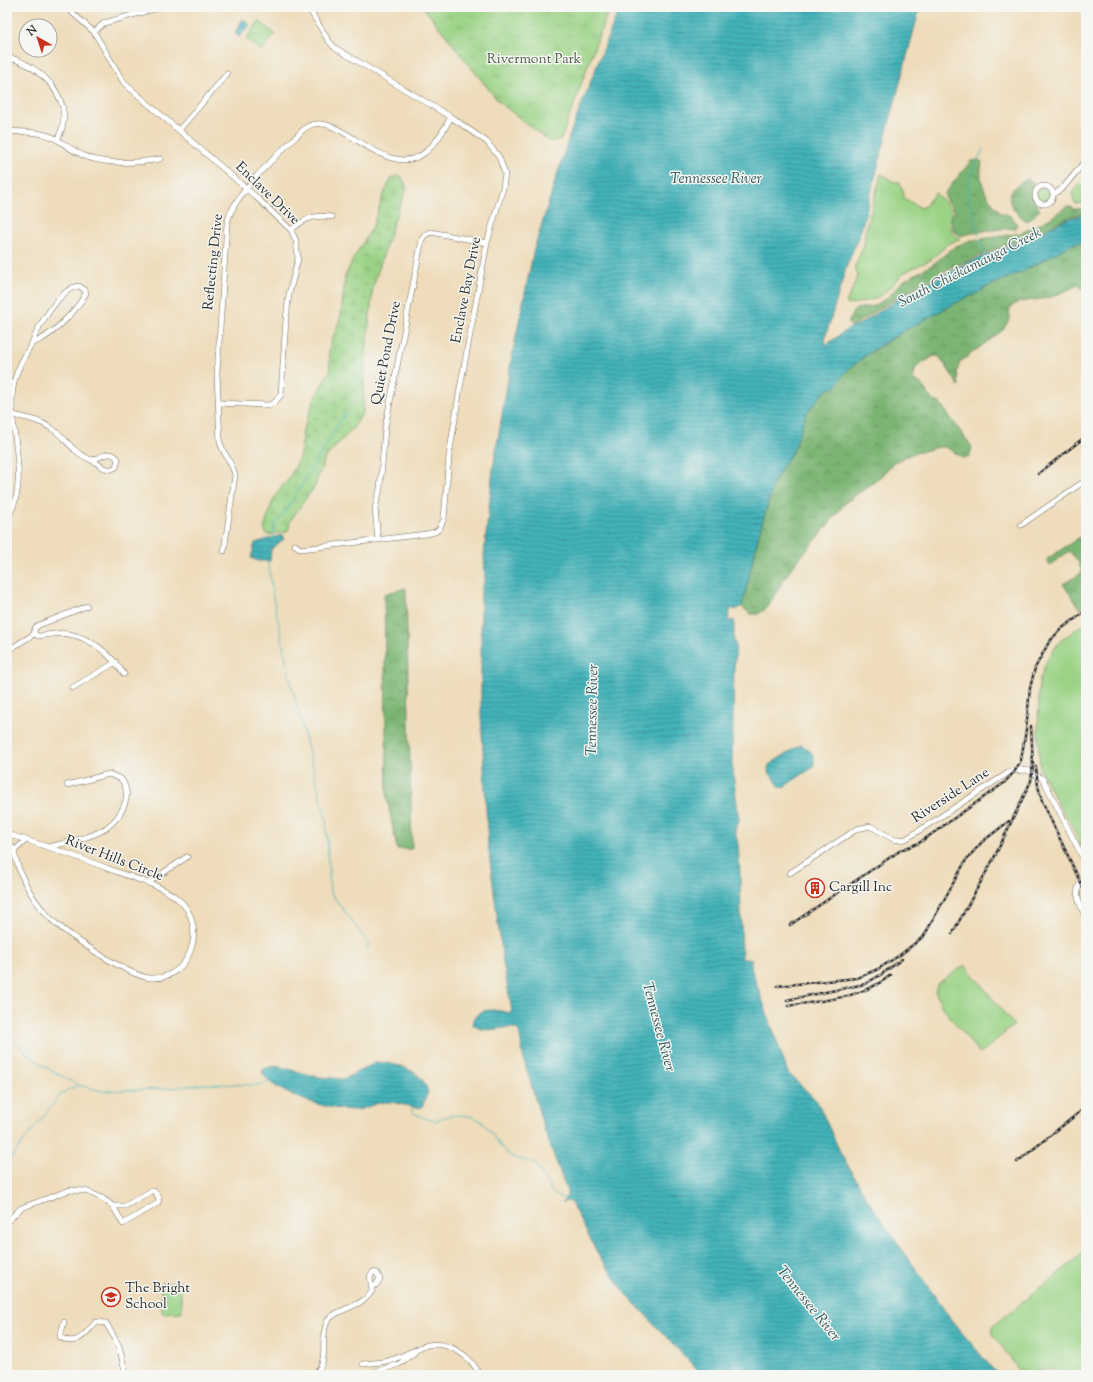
<svg xmlns="http://www.w3.org/2000/svg" width="1093" height="1382" font-family="'Sorts Mill Goudy',serif">
  <style>
    .grass { fill: #9bd386; stroke: #637f58 }
    .forest { fill: url(#forest-crowns); stroke: #54704f }
    .wetland { fill: url(#wetland-marsh); stroke: #637f58 }
    .park { fill: url(#park-tufts); stroke: #637f58 }
    .water { fill: url(#water-rules); stroke: #376f72 }
    .lines { fill: none; stroke-linecap: round; stroke-linejoin: round }
    .stream { stroke: #43b3ba; stroke-width: 1 }
    .minor-casing { stroke: #6f695d; stroke-width: 6 }
    .minor { stroke: #fff; stroke-width: 5 }
    .rail-casing { stroke: #2b2b2b; stroke-width: 2.5 }
    .rail { stroke: #f6f6f2; stroke-width: 1; stroke-dasharray: 3; stroke-linecap: butt }
    .labels { text-anchor: middle; dominant-baseline: central; stroke-width: 3; stroke-linejoin: round; paint-order: stroke }
    .park-label { font-size: 14px; fill: #4d5d46; stroke: #f6f6f2 }
    .street-label { font-size: 14px; fill: #2b2b2b; stroke: #f6f6f2 }
    .poi-label { font-size: 14px; fill: #2b2b2b; stroke: #f6f6f2; text-anchor: start }
    .water-label { font-size: 15px; font-style: italic; fill: #335b5d; stroke: #f6f6f2 }
  </style>
  <defs>
    <pattern id="forest-crowns" width="20" height="18" patternUnits="userSpaceOnUse"><rect width="20" height="18" fill="#7cb573"/><path d="M2 6a3 3 0 1 1 6 0M12 15a3 3 0 1 1 6 0" fill="none" stroke="#66935f"/></pattern>
    <pattern id="wetland-marsh" width="20" height="14" patternUnits="userSpaceOnUse"><rect width="20" height="14" fill="#9bd386"/><path d="M1 5h8M5 5V1M11 12h8M15 12V8" fill="none" stroke="#86b574"/></pattern>
    <pattern id="park-tufts" width="24" height="20" patternUnits="userSpaceOnUse"><rect width="24" height="20" fill="#9bd386"/><path d="M3 7l-1-3M5 7V3M7 7l1-3M15 17l-1-3M17 17v-4M19 17l1-3" fill="none" stroke="#86b574"/></pattern>
    <pattern id="water-rules" width="6" height="5" patternUnits="userSpaceOnUse"><rect width="6" height="5" fill="#43b3ba"/><path d="M0 2.5h6" fill="none" stroke="#389297"/></pattern>
  </defs>
  <rect width="100%" height="100%" fill="#f6f6f2"/>
  <filter id="ink" filterUnits="userSpaceOnUse"><feTurbulence type="fractalNoise" baseFrequency=".025" numOctaves="2"/><feDisplacementMap in="SourceGraphic" scale="8" xChannelSelector="R" yChannelSelector="G"/><feConvolveMatrix kernelMatrix="1 2 1 2 8 2 1 2 1" color-interpolation-filters="sRGB"/></filter>
  <filter id="wash" filterUnits="userSpaceOnUse"><feTurbulence type="fractalNoise" baseFrequency=".012" numOctaves="4" result="noise"/><feDisplacementMap in="SourceGraphic" scale="16" xChannelSelector="R" yChannelSelector="G"/><feGaussianBlur stdDeviation="0.9" result="paint"/><feColorMatrix in="noise" values="0 0 0 0 0 0 0 0 0 0 0 0 0 0 0 0 0 1.4 0 .05"/><feComposite in="paint" operator="in"/></filter>
  <g filter="url(#wash)">
    <rect width="100%" height="100%" fill="#eedcba"/>
    <!-- grass -->
    <path class="grass" d="M 881,174 L 894,182 L 899,182 L 903,190 L 904,198 L 921,208 L 925,206 L 935,193 C 942,198 946,205 952,211 C 950,223 945,230 960,239 L 948,244 L 932,259 L 905,272 L 883,294 L 875,299 L 848,305 L 846,302 C 852,293 854,283 858,275 L 854,268 L 864,246 L 865,232 Z
      M 1079,183 L 1086,187 L 1086,203 L 1075,204 L 1072,195 Z
      M1037 195a7 7 0 1 1 14 0a7 7 0 1 1-14 0Z
      M 1086,622 L 1086,856 L 1070,822 L 1063,813 L 1040,770 L 1038,737 L 1039,682 L 1047,660 L 1059,642 Z
      M 965,965 L 1014,1025 L 980,1054 L 942,1007 L 935,991 L 938,983 Z
      M 1086,1251 L 1086,1375 L 1059,1375 L 1055,1370 C 1043,1367 1031,1377 1019,1371 L 993,1334 L 992,1327 Z
      M 180,1282 L 182,1312 L 162,1313 L 161,1283 Z"/>
    <!-- forest -->
    <path class="forest" d="M 979,160 L 982,162 C 977,184 988,199 1002,214 C 1010,214 1013,217 1017,225 L 1015,228 L 982,231 L 959,236 L 952,229 L 951,218 L 955,211 C 950,205 944,202 945,193 L 971,161 Z
      M 1027,179 L 1033,182 C 1028,196 1034,199 1040,210 L 1028,221 C 1020,218 1006,204 1010,194 C 1013,187 1021,183 1027,179 Z
      M 1067,206 L 1076,209 L 1086,208 L 1086,212 L 1072,216 L 1033,234 L 948,269 L 897,298 L 857,323 L 851,326 L 848,323 L 853,312 L 856,309 L 874,306 L 887,298 L 903,281 L 932,265 L 953,248 L 968,241 L 1021,233 L 1049,219 Z
      M 1086,240 L 1086,286 L 1082,289 L 1079,285 L 1049,298 L 1019,302 L 1010,307 L 1009,320 L 1003,330 L 960,362 L 957,372 L 959,386 L 939,356 L 934,356 L 916,367 L 913,379 L 921,384 L 933,401 L 939,402 L 972,447 L 970,456 L 963,458 L 946,447 L 939,447 L 912,454 L 894,462 L 878,479 L 845,503 L 821,534 L 791,568 L 767,608 L 758,614 L 751,614 L 742,607 L 759,534 L 775,479 L 795,447 L 806,414 L 812,406 L 828,388 L 835,387 L 841,376 L 864,357 L 907,329 L 969,296 L 973,296 L 985,288 L 1024,271 L 1068,246 Z
      M 1086,533 L 1086,606 L 1081,610 L 1063,584 L 1082,573 L 1078,561 L 1069,551 L 1050,565 L 1047,559 Z
      M 406,588 L 412,849 L 397,849 L 387,798 L 384,594 Z"/>
    <!-- wetland -->
    <path class="wetland" d="M 401,176 L 407,188 L 393,224 L 373,287 L 365,364 L 363,412 L 354,427 L 325,458 L 315,486 L 290,521 L 289,529 L 286,532 L 267,535 L 264,529 L 273,500 L 283,485 L 289,479 L 298,461 L 302,446 L 302,433 L 306,422 L 315,397 L 330,371 L 329,348 L 341,316 L 345,277 L 353,259 L 372,228 L 383,196 L 392,177 Z"/>
    <!-- park -->
    <path class="park" d="M 423,7 L 607,7 L 608,11 L 561,139 L 550,142 L 499,102 Z
      M 259,21 L 275,34 L 262,51 L 246,39 Z"/>
    <!-- water -->
    <path class="water" d="M 620,7 L 920,7 L 861,230 L 846,268 L 825,338 L 826,345 L 849,328 L 858,325 L 902,297 L 938,278 L 965,264 L 1036,235 L 1065,220 L 1086,213 L 1086,240 L 1068,246 L 1024,271 L 985,288 L 973,296 L 969,296 C 939,313 847,356 837,386 L 825,391 L 806,414 L 795,447 L 775,479 L 759,534 L 742,606 L 735,610 L 731,608 L 728,619 L 730,621 L 734,620 L 734,642 L 736,645 L 734,671 L 732,764 L 739,820 L 735,830 L 738,844 L 740,873 L 742,959 L 752,959 L 750,965 L 788,1073 L 817,1101 L 841,1154 L 869,1202 L 952,1321 L 998,1375 L 702,1375 L 625,1293 L 598,1254 L 570,1201 L 562,1202 L 567,1197 L 567,1191 L 544,1129 L 524,1060 L 519,1031 C 508,1021 490,1037 473,1025 C 474,1006 496,1009 509,1013 L 512,1011 L 503,962 L 488,845 L 481,713 L 481,590 L 485,580 L 484,554 L 493,469 L 511,361 L 534,249 L 570,134 Z
      M 243,19 L 250,25 L 239,37 L 235,33 Z
      M 282,535 L 284,539 L 271,549 L 270,561 L 258,561 L 251,558 L 255,543 Z
      M 800,745 C 810,748 818,758 812,768 L 785,786 L 780,787 L 768,771 L 769,765 Z
      M 377,1062 C 398,1064 422,1069 428,1092 L 422,1107 C 411,1109 400,1102 389,1102 C 376,1101 363,1111 353,1110 C 330,1110 272,1094 262,1072 L 265,1068 L 277,1066 L 318,1077 L 344,1079 Z"/>
    <g class="lines">
      <!-- stream -->
      <path class="stream" d="M 979,235 L 968,196 L 969,178 L 983,149
        M 980,240 L 985,257
        M 273,539 L 274,526 L 287,509 L 346,412
        M 268,561 L 273,597 L 291,683 L 326,818 L 330,892 L 363,936 L 368,944 L 367,949
        M 7,1030 L 25,1052 L 45,1067 L 78,1085 L 102,1091 L 163,1089 L 204,1084 L 258,1085 L 269,1082
        M 411,1106 L 412,1112 L 421,1117 L 435,1121 C 449,1113 475,1112 486,1126 C 495,1136 499,1148 511,1156 C 518,1161 532,1160 537,1166 C 543,1174 549,1188 554,1194 C 556,1196 560,1197 563,1198 L 567,1197
        M 7,1163 L 59,1096 L 67,1090 L 77,1086"/>
    </g>
  </g>
  <g filter="url(#ink)">
    <g class="lines">
      <defs>
        <path id="minor" d="M 66,7 L 94,32 L 124,83 L 256,197 L 291,230 L 296,241 L 298,259 L 289,294 L 286,319 L 281,395 L 274,403 L 269,405 L 218,403
          M 94,32 L 104,23 L 161,7
          M 7,57 C 42,65 79,103 57,140
          M 179,130 L 227,74
          M 7,131 C 25,132 42,131 58,140 C 67,146 76,153 87,157 C 109,165 137,163 160,159
          M1035 195a9 9 0 1 1 18 0a9 9 0 1 1-18 0Z
          M 1053,195 L 1063,188 L 1086,160
          M 291,230 C 304,219 314,214 332,217
          M 79,286 L 85,290 L 86,293 C 77,310 51,338 32,343 C 37,328 61,287 79,286 Z
          M 13,415 C 27,418 39,420 51,428 C 61,434 68,444 76,451 C 82,456 89,459 95,462 C 101,466 105,470 112,469 L 116,467 L 118,459 C 110,448 101,458 91,460
          M 7,518 C 32,483 7,427 13,388 C 15,372 24,357 32,343
          M 1021,525 L 1086,480
          M 378,540 L 375,508 L 380,489 L 385,428 L 422,239 L 425,235 L 431,232 L 487,243
          M 295,545 L 301,549 L 426,534 L 435,532 L 439,529 L 444,519 L 449,456 L 460,388 L 487,243 L 503,188 L 505,174 L 499,157 L 487,142 L 451,117 L 335,48 L 328,40 L 308,7
          M 224,551 L 235,475 C 232,462 223,454 220,442 L 217,373 L 227,224 C 232,194 281,152 303,130 C 333,101 382,182 423,154 C 435,146 444,130 451,117
          M 34,634 L 35,628 L 39,625 L 87,606
          M 7,651 L 34,634 L 38,636 C 48,635 59,632 69,634 C 93,639 111,655 124,674
          M 72,688 L 116,662
          M 7,834 L 26,840
          M 7,838 C 14,847 15,858 19,869 C 26,888 37,905 51,919 C 68,935 128,976 150,978 C 191,981 209,925 178,899 C 162,886 139,880 120,873 C 89,861 58,850 26,840 L 14,851
          M 49,847 C 77,839 110,837 123,808 C 128,797 128,789 121,779 L 109,774 L 67,785
          M 790,873 L 857,829 L 870,826 L 895,840 L 906,839 L 1011,771 L 1027,770 L 1043,779 L 1086,864
          M 1086,876 C 1071,889 1079,903 1086,918
          M 148,883 L 187,857
          M 7,1222 L 21,1208 L 70,1190 L 86,1191 L 102,1198 L 113,1206 L 123,1224 L 158,1203 L 159,1198 L 154,1191 L 151,1191 L 125,1206 L 113,1206
          M 64,1322 L 60,1337 C 76,1348 86,1333 96,1322 L 106,1323 L 119,1346 L 126,1375
          M 363,1364 C 372,1363 382,1363 391,1360 C 402,1357 413,1350 424,1346 C 445,1339 472,1355 479,1375
          M 313,1375 C 331,1363 319,1338 327,1322 C 335,1308 361,1309 372,1291 L 370,1276 L 373,1272 L 377,1273 L 380,1279 L 376,1285 L 372,1287
          M 365,1375 L 399,1364 L 415,1352"/>
      </defs>
      <!-- minor casing -->
      <use href="#minor" class="minor-casing"/>
      <!-- minor -->
      <use href="#minor" class="minor"/>
      <defs>
        <path id="rail" d="M 1038,474 L 1086,436
          M 1036,767 L 1038,786 L 1042,801 L 1086,894
          M 790,925 L 901,850 L 919,843 L 1004,783 L 1015,771 L 1021,760 L 1026,730 L 1030,688 L 1035,668 L 1049,642 L 1061,629 L 1086,611
          M 952,934 L 994,858 L 1031,781 L 1033,765 L 1031,726
          M 777,986 L 857,978 L 878,969 L 900,955 L 924,936 L 966,860 L 982,842 L 1009,821
          M 787,1000 L 865,984 L 882,974 L 902,959
          M 788,1006 C 824,1000 861,999 891,975
          M 1017,1162 L 1086,1107"/>
      </defs>
      <!-- rail casing -->
      <use href="#rail" class="rail-casing"/>
      <!-- rail -->
      <use href="#rail" class="rail"/>
    </g>
  </g>
  <!-- icons -->
  <defs>
    <symbol id="building-ring" viewBox="-11 -11 22 22"><circle r="9.5" fill="#f6f6f2" stroke="#c8321e" stroke-width="1.5"/><path d="M-4-6H4V6H1V3H-1V6H-4ZM-2.5-4.3h1.7v1.8h-1.7ZM.8-4.3h1.7v1.8H.8ZM-2.5-1h1.7V.8h-1.7ZM.8-1h1.7V.8H.8Z" fill="#c8321e"/></symbol>
    <symbol id="school-ring" viewBox="-11 -11 22 22"><circle r="9.5" fill="#f6f6f2" stroke="#c8321e" stroke-width="1.5"/><path d="M0-5L7-2L0 1L-7-2ZM-4 1L0 2.5L4 1V4Q0 6-4 4Z" fill="#c8321e"/></symbol>
  </defs>
  <g fill-rule="evenodd">
    <use href="#building-ring" x="804" y="877" width="22" height="22"/>
    <use href="#school-ring" x="100" y="1286" width="22" height="22"/>
  </g>
  <g class="labels">
    <!-- park labels -->
    <g class="park-label">
      <text x="534" y="60">Rivermont Park</text>
    </g>
    <!-- street labels -->
    <g class="street-label">
      <text transform="translate(267 194) rotate(44)">Enclave Drive</text>
      <text transform="translate(214 262) rotate(-84)">Reflecting Drive</text>
      <text transform="translate(467 290) rotate(-79)">Enclave Bay Drive</text>
      <text transform="translate(387 353) rotate(-79)">Quiet Pond Drive</text>
      <text transform="translate(951 796) rotate(-33)">Riverside Lane</text>
      <text transform="translate(114 859) rotate(21)">River Hills Circle</text>
    </g>
    <!-- poi labels -->
    <g class="poi-label">
      <text x="829" y="888">Cargill Inc</text>
      <text x="125" y="1289">The Bright<tspan x="125" dy="16">School</tspan></text>
    </g>
    <!-- water labels -->
    <g class="water-label">
      <text x="716" y="179">Tennessee River</text>
      <text transform="translate(970 268) rotate(-27)">South Chickamauga Creek</text>
      <text transform="translate(593 710) rotate(-89)">Tennessee River</text>
      <text transform="translate(658 1027) rotate(75)">Tennessee River</text>
      <text transform="translate(808 1304) rotate(51)">Tennessee River</text>
    </g>
  </g>
  <!-- margin -->
  <rect width="1093" height="1382" fill="none" stroke="#f6f6f2" stroke-width="24"/>
  <!-- north arrow -->
  <g transform="translate(38 38) rotate(321)"><circle r="19" fill="#f6f6f2" stroke="#a5a5a2"/>
  <path d="M0-3L7 15L0 10L-7 15Z" fill="#c8321e"/>
  <text y="-6" font-size="11" font-weight="bold" text-anchor="middle" fill="#2b2b2b">N</text>
  </g>
</svg>
